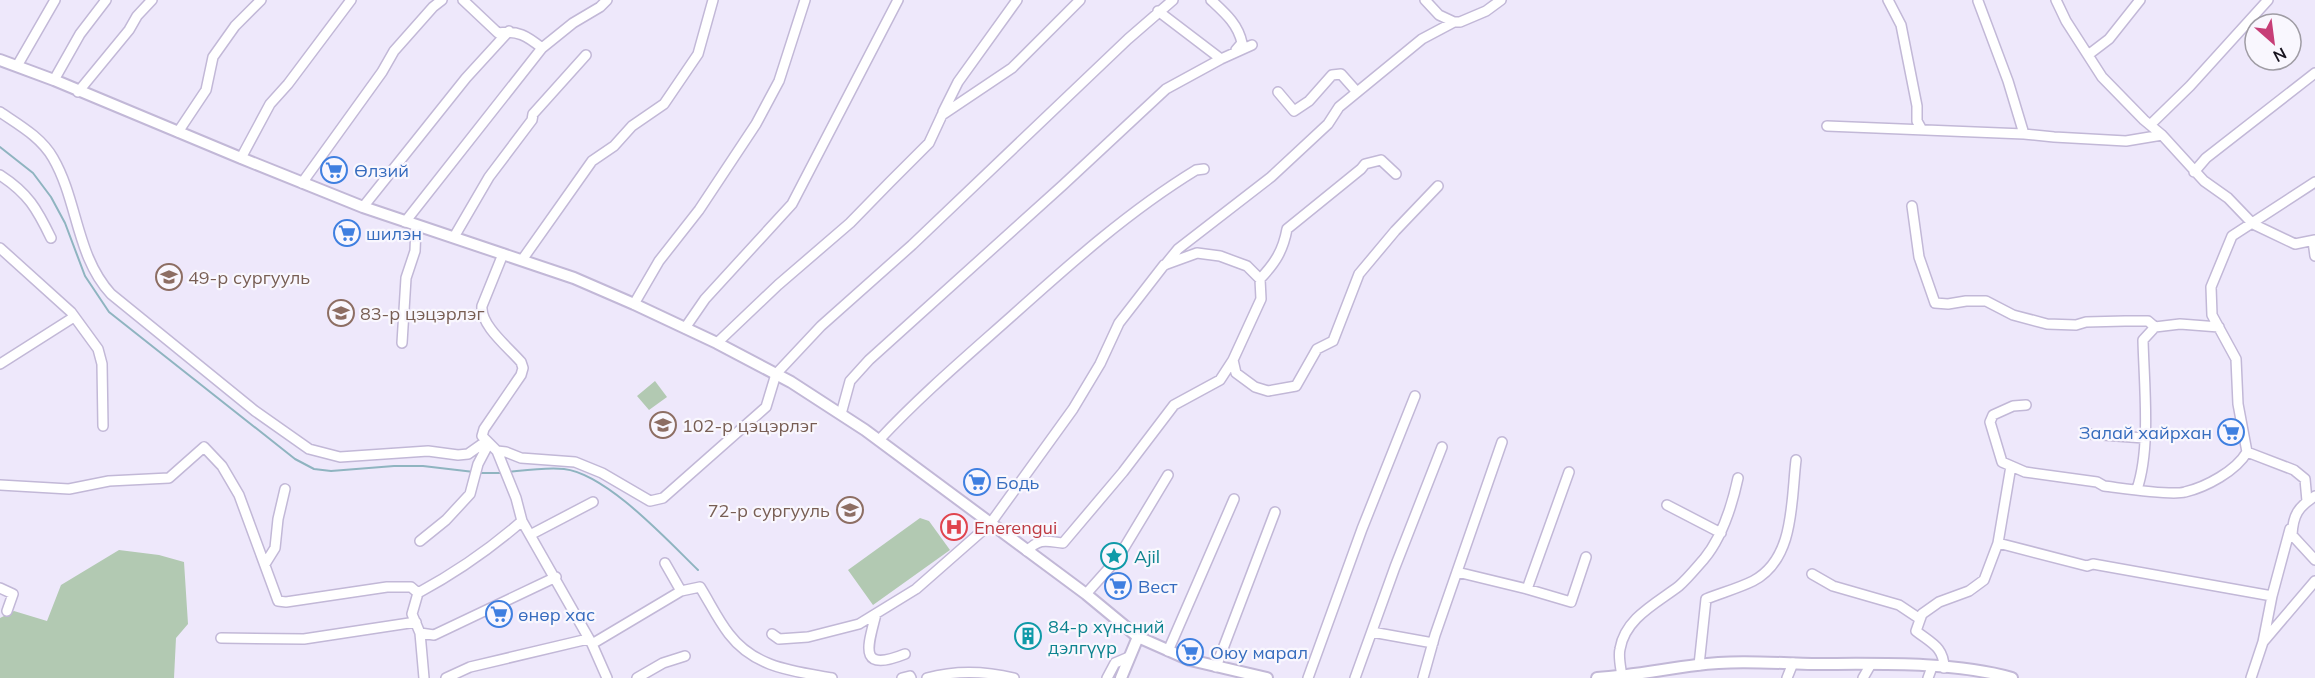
<svg xmlns="http://www.w3.org/2000/svg" width="2315" height="678" font-family="Mulish,sans-serif">
  <style>
    .green { fill: #b2c9b2 }
    .lines { fill: none; stroke-linecap: round; stroke-linejoin: round }
    .stream { stroke: #8fb4c0; stroke-width: 2 }
    .minor-casing { stroke: #c2b8d7; stroke-width: 12 }
    .major-casing { stroke: #c2b8d7; stroke-width: 14 }
    .minor { stroke: #fff; stroke-width: 9 }
    .major { stroke: #fff; stroke-width: 10 }
    .labels { text-anchor: middle; dominant-baseline: central; stroke-width: 4.5; stroke-linejoin: round; paint-order: stroke }
    .shop-label { font-size: 18px; fill: #366cbe; stroke: #f9f7fe; text-anchor: start }
    .education-label { font-size: 18px; fill: #785e54; stroke: #f9f7fe; text-anchor: start }
    .health-label { font-size: 18px; fill: #be3a42; stroke: #f9f7fe; text-anchor: start }
    .culture-label { font-size: 18px; fill: #0d838f; stroke: #f9f7fe; text-anchor: start }
  </style>
  <rect width="100%" height="100%" fill="#eee8fb"/>
  <!-- green -->
  <path class="green" d="M 655,381 L 667,397 L 649,410 L 637,396 Z
    M 920,518 L 929,521 L 950,550 L 873,605 L 848,570 Z
    M 119,550 L 159,555 L 184,562 L 188,624 L 176,638 L 174,678 L 0,678 L 0,618 L 14,611 L 47,621 L 61,585 Z"/>
  <g class="lines">
    <!-- stream -->
    <path class="stream" d="M 0,147 L 33,173 L 51,197 L 65,223 L 85,276 L 109,312 L 295,459 L 314,469 L 331,471 L 394,466 L 423,466 L 474,472
      M 509,472 C 527,470 547,467 564,469 C 607,474 668,541 698,570
      M 480,473 L 504,473"/>
    <defs>
      <path id="minor" d="M 463,0 L 498,33 C 518,30 527,36 542,48
        M 1211,0 C 1225,13 1238,24 1242,43 L 1236,50
        M 1425,0 L 1439,15 L 1454,22
        M 1888,0 L 1901,25 L 1917,106 L 1917,121 L 1922,130
        M 2056,0 L 2066,21 L 2102,77 L 2144,120 L 2162,135 L 2204,181 L 2228,198 L 2253,224 L 2295,244 L 2315,240
        M 1978,1 L 2008,81 L 2024,134
        M 1158,11 L 1221,59
        M 2088,55 L 2109,39 L 2140,0
        M 17,66 L 55,0
        M 54,80 L 80,34 L 106,0
        M 78,92 L 129,30 L 137,16 L 152,0
        M 1278,92 L 1294,111 L 1309,101 L 1332,75 L 1341,74 L 1357,92
        M 0,112 C 19,125 41,137 53,158 C 78,201 76,256 111,294 L 255,411 L 309,449 L 340,457 L 428,451 L 458,455 L 468,454 L 485,442
        M 943,112 L 958,82 L 1017,0
        M 2150,125 L 2190,86 L 2268,0
        M 1827,126 L 2024,134 L 2054,137 L 2126,141 L 2162,135
        M 178,132 L 206,90 L 213,57 L 235,26 L 261,0
        M 241,158 L 270,104 L 288,84 L 351,0
        M 2194,172 L 2206,158 L 2315,73
        M 0,175 C 28,193 37,209 51,238
        M 302,183 L 382,72 L 394,51 L 433,7 L 442,0
        M 1912,206 L 1919,257 L 1935,303 L 1948,304 L 1966,301 L 1986,301 L 2013,315 L 2047,324 L 2076,325 L 2086,322 L 2125,321 L 2148,321 L 2155,327
        M 363,207 L 466,78 L 509,31
        M 405,222 L 542,48 L 573,23 L 600,7 L 607,0
        M 454,237 L 489,177 L 532,120 L 533,114 L 586,55
        M 2313,241 L 2315,256
        M 0,248 L 71,312 L 98,349 L 102,364 L 103,426
        M 503,254 L 482,306 C 480,325 509,348 521,362 L 523,368 L 521,375 L 484,429 L 482,436 L 497,451 L 516,498 L 522,521 L 592,644 L 607,678
        M 522,260 L 592,161 L 614,146 L 632,126 L 664,104 L 698,54 L 713,0
        M 1165,265 L 1178,249 L 1271,177 L 1328,124 L 1339,107 L 1422,39 L 1454,22 L 1460,22 L 1486,11 L 1501,0
        M 1260,279 C 1275,263 1283,251 1287,229 L 1361,169 L 1365,164 L 1381,160 L 1396,174
        M 634,304 L 659,261 L 699,210 L 756,124 L 779,81 L 805,0
        M 685,328 L 705,299 L 792,204 L 898,0
        M 402,343 L 406,278 L 415,251 L 416,226
        M 717,343 L 778,285 L 850,223 L 890,182 L 929,143 L 942,115 L 1012,68 L 1080,0
        M 0,364 L 74,317
        M 2026,405 L 2013,406 L 1993,415 L 1990,422 L 2002,462 L 2025,472 L 2097,482 L 2104,486 C 2121,488 2170,496 2185,492 C 2206,487 2236,471 2247,452
        M 841,414 L 850,381 L 869,360 L 1063,185 L 1166,89 L 1221,59 L 1252,45
        M 2089,434 L 2144,438
        M 879,440 C 921,395 967,356 1013,315 C 1071,263 1129,211 1196,170 L 1204,169
        M 497,451 L 506,452 L 521,458 L 575,462 L 602,473 L 650,501 L 663,498 L 766,407 L 776,374 L 821,326 L 912,245 L 1128,39 L 1173,0
        M 0,485 L 69,489 L 109,481 L 169,478 L 204,447 L 222,466 L 239,495 L 278,601 L 286,602 L 387,587 L 411,587 L 418,593 L 412,614 L 420,633 L 424,678
        M 2137,489 C 2151,448 2144,384 2143,340 L 2155,327 L 2180,324 L 2219,327
        M 2315,496 C 2298,507 2293,515 2292,535 L 2315,560
        M 2307,501 L 2305,479 L 2294,470 L 2247,452 L 2238,404 L 2236,359 L 2212,315 L 2211,287 L 2232,236 L 2315,182
        M 1667,505 L 1721,533
        M 530,535 L 593,502
        M 420,541 L 446,520 L 470,494 L 478,464 L 488,445
        M 1998,543 L 2087,566 L 2093,564 L 2272,596 L 2263,642
        M 1027,551 C 1040,538 1045,541 1063,543 L 1123,472 L 1174,405 L 1220,380 L 1233,360
        M 665,563 L 681,591
        M 265,564 L 275,548 L 278,519 L 285,489
        M 1457,572 L 1527,589 L 1571,602 L 1586,557
        M 1812,574 L 1833,586 L 1899,605 L 1920,619
        M 0,588 L 13,594 L 7,611
        M 1527,589 L 1569,472
        M 418,593 C 455,573 490,549 522,521
        M 1086,594 L 1118,558 L 1168,475
        M 2272,596 L 2290,529
        M 876,614 C 868,646 857,673 905,654
        M 1372,632 L 1433,643
        M 420,633 L 434,635 L 556,577
        M 772,634 L 779,639 L 808,637 L 859,624 L 916,589 L 990,524 L 1073,409 L 1100,364 L 1119,323 L 1164,265 L 1197,253 L 1220,256 L 1247,266 L 1260,279 L 1261,299 L 1233,360 L 1236,373 L 1255,387 L 1268,391 L 1296,386 L 1317,349 L 1333,341 L 1359,274 L 1395,231 L 1438,186
        M 221,638 L 304,639 L 416,622
        M 592,644 L 681,591 L 700,587 C 710,603 718,620 729,634 C 755,668 793,671 832,678
        M 1168,651 L 1234,499
        M 1699,665 L 1706,599 C 1721,593 1739,588 1753,581 C 1795,559 1791,501 1796,460
        M 1216,667 L 1275,512
        M 1944,668 C 1944,647 1931,643 1916,631 L 1922,614 L 1939,602 L 1969,591 L 1984,580 L 1998,543 L 2011,466
        M 1622,677 C 1621,668 1618,657 1620,649 C 1625,618 1657,603 1679,586 C 1688,578 1696,568 1704,559 C 1723,536 1732,506 1738,478
        M 446,678 L 470,667 L 588,639
        M 637,678 L 663,663 L 685,656
        M 902,678 L 910,676 L 911,678
        M 927,678 C 956,670 985,671 1014,678
        M 1107,678 L 1115,663 L 1129,657
        M 1308,678 L 1362,529 L 1415,396
        M 1355,678 L 1395,567 L 1442,447
        M 1423,678 L 1435,635 L 1502,442
        M 1787,678 L 1793,663
        M 1863,678 L 1871,664
        M 1928,678 L 1932,667
        M 2251,678 L 2263,642 L 2315,581"/>
      <path id="major" d="M 0,60 L 54,80 L 241,158 L 363,207 L 574,278 L 634,304 L 717,343 L 791,382 L 865,430 L 1086,594 L 1138,637 L 1190,660 L 1267,678
        M 1121,678 L 1138,637
        M 1597,678 C 1631,676 1664,669 1697,665 C 1734,660 1774,663 1812,664 C 1874,664 1952,661 2012,678"/>
    </defs>
    <!-- minor casing -->
    <use href="#minor" class="minor-casing"/>
    <!-- major casing -->
    <use href="#major" class="major-casing"/>
    <!-- minor -->
    <use href="#minor" class="minor"/>
    <!-- major -->
    <use href="#major" class="major"/>
  </g>
  <!-- icons -->
  <defs>
    <symbol id="supermarket-ring" viewBox="-11 -11 22 22"><circle r="9.5" fill="#f9f7fe" stroke="#3f7fe0" stroke-width="1.5"/><path d="M-6-5.5h2.5l.6 2H6L4.5 2H-2.5L-4.4-4H-6ZM-1.5 3.2a1.3 1.3 0 1 0 .1 0ZM3 3.2a1.3 1.3 0 1 0 .1 0Z" fill="#3f7fe0"/></symbol>
    <symbol id="school-ring" viewBox="-11 -11 22 22"><circle r="9.5" fill="#f9f7fe" stroke="#8d6e63" stroke-width="1.5"/><path d="M0-5L7-2L0 1L-7-2ZM-4 1L0 2.5L4 1V4Q0 6-4 4Z" fill="#8d6e63"/></symbol>
    <symbol id="hospital-ring" viewBox="-11 -11 22 22"><circle r="9.5" fill="#f9f7fe" stroke="#e0444e" stroke-width="1.5"/><path d="M-5-5h3v3.5h4V-5h3V5h-3V1.5h-4V5h-3Z" fill="#e0444e"/></symbol>
    <symbol id="sight-ring" viewBox="-11 -11 22 22"><circle r="9.5" fill="#f9f7fe" stroke="#0f9aa8" stroke-width="1.5"/><path d="M0-6L1.8-2.2L6-1.7L2.9 1.2L3.7 5.4L0 3.3L-3.7 5.4L-2.9 1.2L-6-1.7L-1.8-2.2Z" fill="#0f9aa8"/></symbol>
    <symbol id="building-ring" viewBox="-11 -11 22 22"><circle r="9.5" fill="#f9f7fe" stroke="#0f9aa8" stroke-width="1.5"/><path d="M-4-6H4V6H1V3H-1V6H-4ZM-2.5-4.3h1.7v1.8h-1.7ZM.8-4.3h1.7v1.8H.8ZM-2.5-1h1.7V.8h-1.7ZM.8-1h1.7V.8H.8Z" fill="#0f9aa8"/></symbol>
  </defs>
  <g fill-rule="evenodd">
    <use href="#supermarket-ring" x="319" y="155" width="30" height="30"/>
    <use href="#supermarket-ring" x="332" y="218" width="30" height="30"/>
    <use href="#school-ring" x="154" y="262" width="30" height="30"/>
    <use href="#school-ring" x="326" y="298" width="30" height="30"/>
    <use href="#school-ring" x="648" y="410" width="30" height="30"/>
    <use href="#supermarket-ring" x="2216" y="417" width="30" height="30"/>
    <use href="#supermarket-ring" x="962" y="467" width="30" height="30"/>
    <use href="#school-ring" x="835" y="495" width="30" height="30"/>
    <use href="#hospital-ring" x="939" y="512" width="30" height="30"/>
    <use href="#sight-ring" x="1099" y="541" width="30" height="30"/>
    <use href="#supermarket-ring" x="1103" y="571" width="30" height="30"/>
    <use href="#supermarket-ring" x="484" y="599" width="30" height="30"/>
    <use href="#building-ring" x="1013" y="621" width="30" height="30"/>
    <use href="#supermarket-ring" x="1175" y="637" width="30" height="30"/>
  </g>
  <g class="labels">
    <!-- shop labels -->
    <g class="shop-label">
      <text x="354" y="170">Өлзий</text>
      <text x="366" y="233">шилэн</text>
      <text x="2212" y="432" text-anchor="end">Залай хайрхан</text>
      <text x="996" y="482">Бодь</text>
      <text x="1138" y="586">Вест</text>
      <text x="518" y="614">өнөр хас</text>
      <text x="1210" y="652">Оюу марал</text>
    </g>
    <!-- education labels -->
    <g class="education-label">
      <text x="188" y="277">49-р сургууль</text>
      <text x="360" y="313">83-р цэцэрлэг</text>
      <text x="682" y="425">102-р цэцэрлэг</text>
      <text x="830" y="510" text-anchor="end">72-р сургууль</text>
    </g>
    <!-- health labels -->
    <g class="health-label">
      <text x="974" y="527">Enerengui</text>
    </g>
    <!-- culture labels -->
    <g class="culture-label">
      <text x="1134" y="556">Ajil</text>
      <text x="1048" y="626">84-р хүнсний<tspan x="1048" dy="21">дэлгүүр</tspan></text>
    </g>
  </g>
  <!-- north arrow -->
  <g transform="translate(2273 42) rotate(152)"><circle r="28" fill="#f9f7fe" stroke="#9f9ca4" stroke-width="1.5"/>
  <path d="M0-4.5L10 22L0 15L-10 22Z" fill="#c73e77"/>
  <text y="-9" font-size="16" font-weight="bold" text-anchor="middle" fill="#17131e">N</text>
  </g>
</svg>
